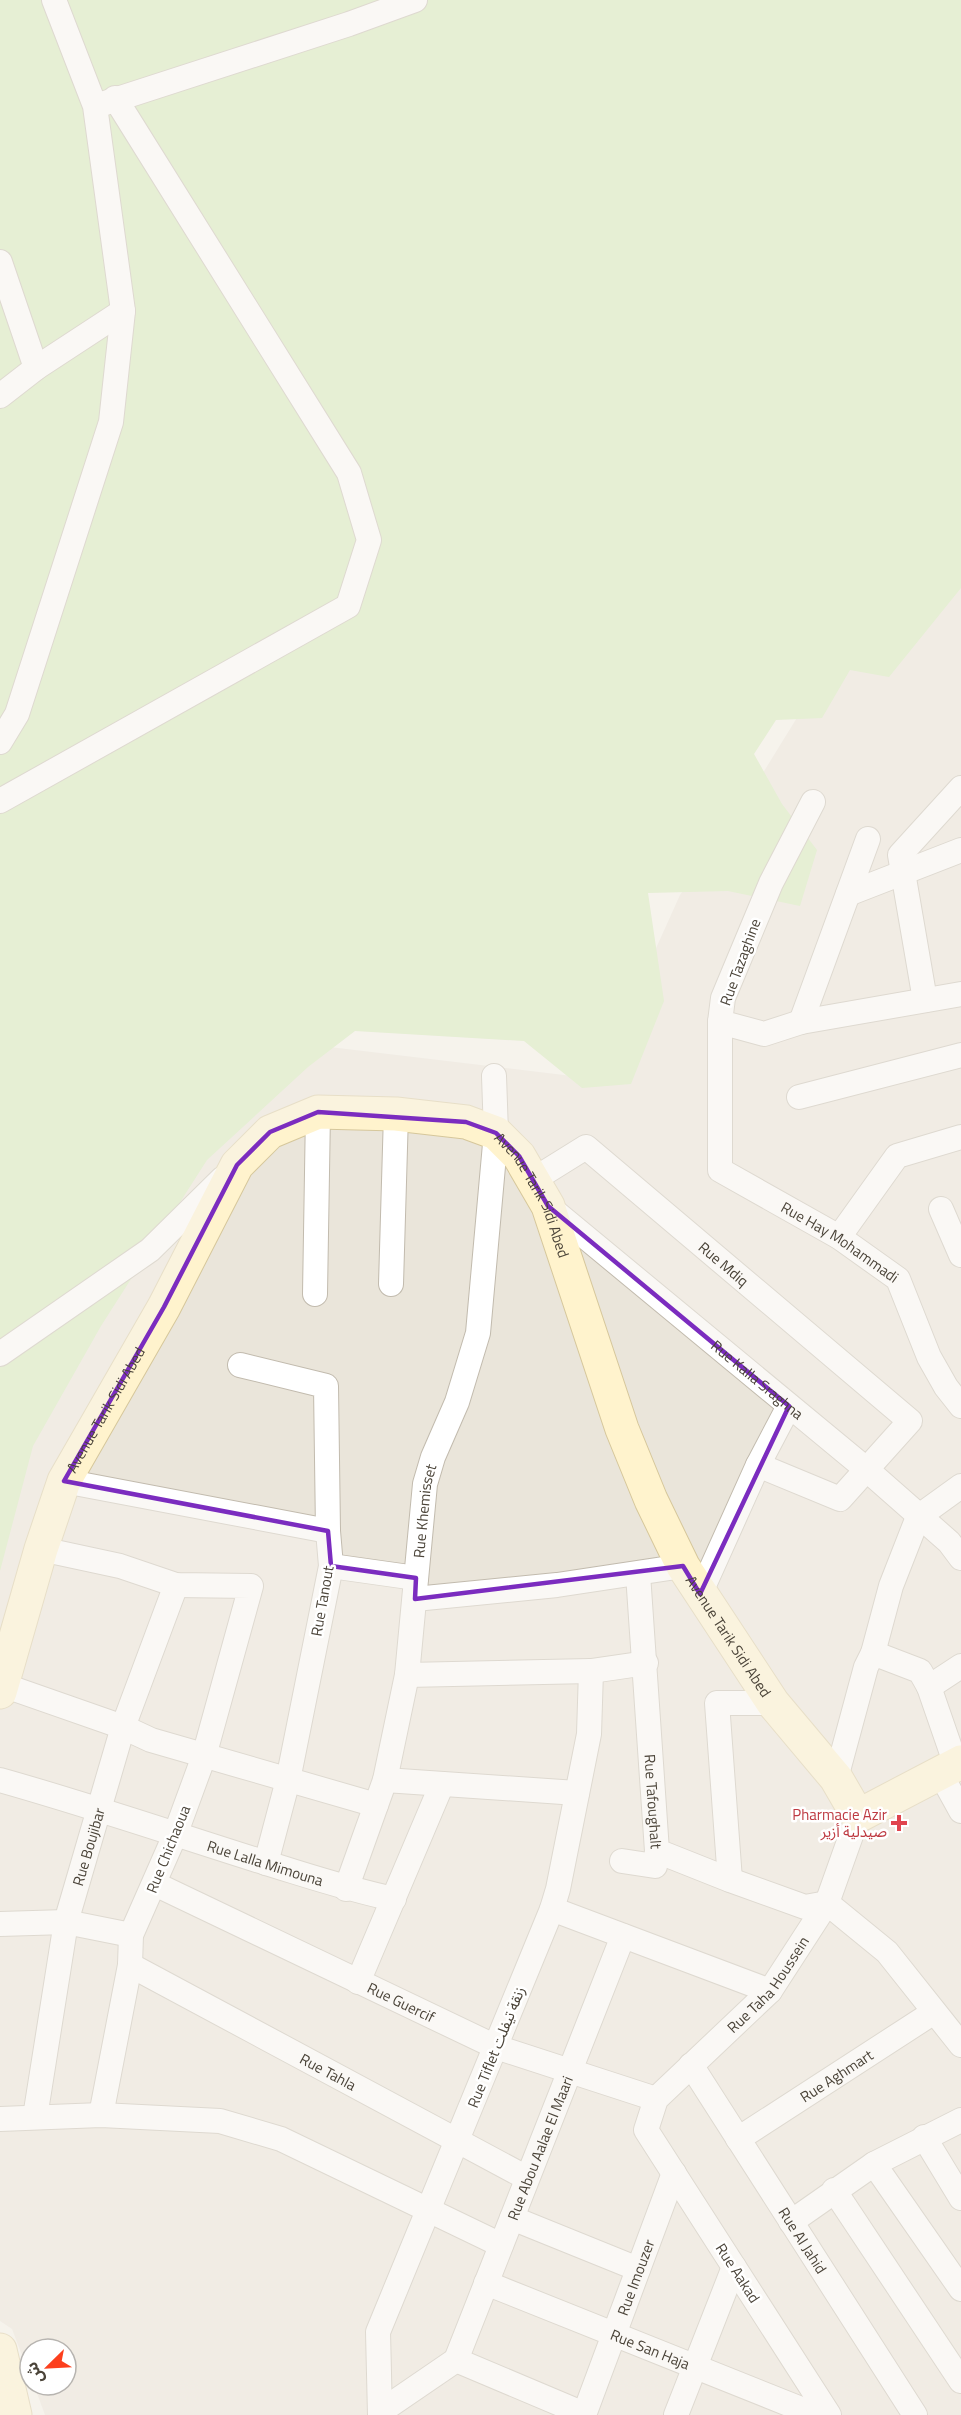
<svg xmlns="http://www.w3.org/2000/svg" width="961" height="2415" font-family="'Titillium Web','Noto Sans Arabic',sans-serif">
  <style>
    .residential { fill: #eae5da }
    .green { fill: #d2eab5 }
    .lines { fill: none; stroke-linecap: round; stroke-linejoin: round }
    .street-casing { stroke: #c2bbae; stroke-width: 26 }
    .secondary-casing { stroke: #d6c79b; stroke-width: 35 }
    .street { stroke: #fff; stroke-width: 24 }
    .secondary { stroke: #fff3cd; stroke-width: 33 }
    .marked { fill: none; stroke: #7b2cbf; stroke-width: 4.5; stroke-linejoin: round }
    .health-dot { fill: #e0444e; stroke: #fff; stroke-width: 2 }
    .labels { text-anchor: middle; dominant-baseline: central; stroke-width: 5; stroke-linejoin: round; paint-order: stroke }
    .street-label { font-size: 15px; fill: #4b4439; stroke: #fff }
    .health-label { font-size: 15px; fill: #be3a42; stroke: #fff; text-anchor: end }
  </style>
  <rect width="100%" height="100%" fill="#f6f3ec"/>
  <!-- residential -->
  <path class="residential" d="M 961,501 L 961,2415 L 45,2415 L 34,2385 L 66,2385 L 66,2349 L 30,2349 L 30,2376 L 12,2329 L 0,2321 L 0,1511 L 83,1242 L 313,1045 L 597,1079 L 680,895 L 745,802 L 869,601 Z"/>
  <!-- green -->
  <path class="green" d="M 0,0 L 961,0 L 961,588 L 889,677 L 850,670 L 822,718 L 776,720 L 754,754 L 782,804 L 817,850 L 800,906 L 728,891 L 648,893 L 664,1001 L 631,1084 L 582,1088 L 524,1041 L 355,1031 L 308,1067 L 207,1160 L 101,1326 L 33,1446 L 0,1571 Z"/>
  <g class="lines">
    <defs>
      <g id="street">
        <path d="M 102,104 L 349,24 L 415,0"/>
        <path d="M 0,262 L 36,368"/>
        <path d="M 0,396 L 36,368 L 123,311"/>
        <path d="M 0,742 L 17,714 L 111,422 L 123,311 L 95,106 L 54,0"/>
        <path d="M 0,801 L 348,606 L 369,540 L 349,473 L 115,98"/>
        <path id="s1" d="M 813,802 L 771,883 L 723,998 L 720,1022 L 720,1170 L 839,1237 L 898,1279 L 929,1357 L 946,1387 L 961,1406"/>
        <path d="M 848,894 L 961,850"/>
        <path d="M 925,1000 L 900,855 L 961,788"/>
        <path d="M 720,1022 L 764,1034 L 801,1022 L 961,994"/>
        <path d="M 801,1022 L 868,839"/>
        <path d="M 799,1097 L 961,1055"/>
        <path id="s2" d="M 533,1180 L 586,1147 L 910,1421 L 840,1499 L 758,1465"/>
        <path id="s3" d="M 548,1206 L 866,1469 L 949,1542 L 961,1558"/>
        <path d="M 941,1209 L 961,1255"/>
        <path d="M 839,1237 L 897,1156 L 961,1137"/>
        <path d="M 391,1284 L 396,1114"/>
        <path d="M 315,1294 L 318,1112"/>
        <path d="M 0,1354 L 150,1250 L 222,1179"/>
        <path d="M 240,1365 L 326,1386 L 328,1531 L 331,1566 L 288,1780 L 266,1863"/>
        <path d="M 64,1481 L 328,1531"/>
        <path d="M 41,1549 L 120,1566 L 176,1585 L 251,1586 L 204,1756 L 175,1835 L 131,1935 L 130,1965 L 101,2115"/>
        <path d="M 331,1566 L 416,1578"/>
        <path id="s4" d="M 638,1574 L 657,1851 L 730,1880 L 805,1907 L 827,1903 L 887,1952 L 961,2045"/>
        <path d="M 700,1594 L 758,1465 L 789,1406"/>
        <path d="M 415,1599 L 557,1585 L 683,1566"/>
        <path d="M 873,1653 L 920,1671 L 929,1687 L 956,1765"/>
        <path d="M 407,1675 L 591,1671 L 646,1663"/>
        <path d="M 3,1685 L 123,1727 L 151,1740 L 376,1805"/>
        <path d="M 929,1687 L 961,1666"/>
        <path d="M 940,1773 L 961,1811"/>
        <path d="M 836,1778 L 866,1667 L 873,1653 L 891,1586 L 918,1517 L 961,1486"/>
        <path id="s5" d="M 0,1780 C 89,1805 177,1835 266,1863 C 309,1876 350,1890 394,1899"/>
        <path d="M 385,1780 L 577,1793"/>
        <path d="M 622,1861 L 655,1866 L 657,1851"/>
        <path d="M 730,1880 L 717,1703 L 773,1703"/>
        <path id="s6" d="M 155,1884 L 496,2047 L 656,2099"/>
        <path id="s7" d="M 346,1889 L 385,1780 L 407,1675 L 425,1484 L 433,1457 L 457,1402 L 478,1333 L 496,1133 L 494,1076"/>
        <path d="M 552,1909 L 770,1991"/>
        <path d="M 0,1924 L 66,1922 L 131,1935"/>
        <path id="s8" d="M 130,1965 L 527,2178"/>
        <path d="M 358,1982 L 442,1784"/>
        <path id="s9" d="M 691,2065 L 915,2415"/>
        <path id="s10" d="M 35,2117 L 66,1922 L 123,1727 L 176,1585"/>
        <path d="M 0,2119 L 101,2115 L 220,2121 L 281,2139 L 501,2245"/>
        <path d="M 924,2137 L 961,2198"/>
        <path id="s11" d="M 738,2139 L 934,2012"/>
        <path d="M 874,2164 L 961,2289"/>
        <path d="M 834,2190 L 961,2381"/>
        <path d="M 512,2218 L 638,2269"/>
        <path d="M 791,2222 L 874,2164 L 961,2120"/>
        <path id="s12" d="M 486,2283 L 816,2415"/>
        <path id="s13" d="M 456,2360 L 623,1936"/>
        <path d="M 456,2360 L 584,2414"/>
        <path d="M 380,2412 L 456,2360"/>
        <path d="M 380,2415 L 378,2332 L 552,1909 L 558,1889 L 589,1734 L 591,1671"/>
        <path id="s14" d="M 584,2415 L 674,2173"/>
        <path d="M 676,2415 L 734,2267"/>
        <path id="s15" d="M 829,2415 L 646,2130 L 656,2099 L 770,1991 L 827,1903 L 858,1816"/>
      </g>
      <g id="secondary">
        <path id="s16" d="M 0,1692 L 41,1549 L 64,1481 L 164,1307 L 237,1165 L 270,1132 L 318,1112 L 396,1114 L 466,1122 L 496,1133 L 519,1156 L 548,1206 L 622,1429 L 651,1500 L 683,1566 L 773,1703 L 836,1778 L 858,1816 L 961,1762"/>
        <path d="M 0,2350 L 15,2415"/>
      </g>
    </defs>
    <!-- street casing -->
    <use href="#street" class="street-casing"/>
    <!-- secondary casing -->
    <use href="#secondary" class="secondary-casing"/>
    <!-- street -->
    <use href="#street" class="street"/>
    <!-- secondary -->
    <use href="#secondary" class="secondary"/>
  </g>
  <!-- marked area -->
  <path d="M0 0H961V2415H0ZM 318,1112 L 466,1122 L 496,1133 L 519,1156 L 548,1206 L 789,1406 L 700,1594 L 683,1566 L 415,1599 L 416,1578 L 331,1566 L 328,1531 L 64,1481 L 164,1307 L 237,1165 L 270,1132 Z" fill="#f6f3ec" fill-opacity=".55" fill-rule="evenodd"/>
  <path class="marked" d="M 318,1112 L 466,1122 L 496,1133 L 519,1156 L 548,1206 L 789,1406 L 700,1594 L 683,1566 L 415,1599 L 416,1578 L 331,1566 L 328,1531 L 64,1481 L 164,1307 L 237,1165 L 270,1132 Z"/>
  <!-- markers -->
  <path class="health-dot" d="M896 1814h6v6h6v6h-6v6h-6v-6h-6v-6h6z"/>
  <g class="labels">
    <!-- street labels -->
    <g class="street-label">
      <text transform="translate(740 962) rotate(-70)">Rue Tazaghine</text>
      <text stroke="none"><textPath href="#s16" startOffset="933">Avenue Tarik Sidi Abed</textPath></text>
      <text stroke="none"><textPath href="#s1" startOffset="528">Rue Hay Mohammadi</textPath></text>
      <text stroke="none"><textPath href="#s2" startOffset="243">Rue Mdiq</textPath></text>
      <text stroke="none"><textPath href="#s3" startOffset="272">Rue Kalla Sraghna</textPath></text>
      <text stroke="none"><textPath href="#s16" startOffset="303">Avenue Tarik Sidi Abed</textPath></text>
      <text stroke="none"><textPath href="#s7" startOffset="388">Rue Khemisset</textPath></text>
      <text transform="translate(322 1601) rotate(-80)">Rue Tanout</text>
      <text stroke="none"><textPath href="#s16" startOffset="1419">Avenue Tarik Sidi Abed</textPath></text>
      <text stroke="none"><textPath href="#s4" startOffset="228">Rue Tafoughalt</textPath></text>
      <text stroke="none"><textPath href="#s10" startOffset="276">Rue Boujibar</textPath></text>
      <text transform="translate(168 1849) rotate(-68)">Rue Chichaoua</text>
      <text stroke="none"><textPath href="#s5" startOffset="278">Rue Lalla Mimouna</textPath></text>
      <text stroke="none"><textPath href="#s15" startOffset="532">Rue Taha Houssein</textPath></text>
      <text stroke="none"><textPath href="#s6" startOffset="273">Rue Guercif</textPath></text>
      <text transform="translate(496 2047) rotate(-68)">Rue Tiflet زنقة تيفلت</text>
      <text stroke="none"><textPath href="#s8" startOffset="225">Rue Tahla</textPath></text>
      <text stroke="none"><textPath href="#s11" startOffset="117">Rue Aghmart</textPath></text>
      <text stroke="none"><textPath href="#s13" startOffset="228">Rue Abou Aalae El Maari</textPath></text>
      <text stroke="none"><textPath href="#s9" startOffset="208">Rue Al Jahid</textPath></text>
      <text transform="translate(738 2273) rotate(57)">Rue Aakad</text>
      <text stroke="none"><textPath href="#s14" startOffset="147">Rue Imouzer</textPath></text>
      <text stroke="none"><textPath href="#s12" startOffset="177">Rue San Haja</textPath></text>
    </g>
    <!-- health labels -->
    <g class="health-label">
      <text x="887" y="1814">Pharmacie Azir<tspan x="887" dy="17">صيدلية أزير</tspan></text>
    </g>
  </g>
  <!-- north arrow -->
  <g transform="translate(48 2367) rotate(246)"><circle r="28" fill="#ffffff" stroke="#b7b4b0" stroke-width="1.5"/>
  <path d="M0-4.5L10 22L0 15L-10 22Z" fill="#fc3f1d"/>
  <text y="-9" font-size="16" font-weight="bold" text-anchor="middle" fill="#4b4439">ش</text>
  </g>
</svg>
